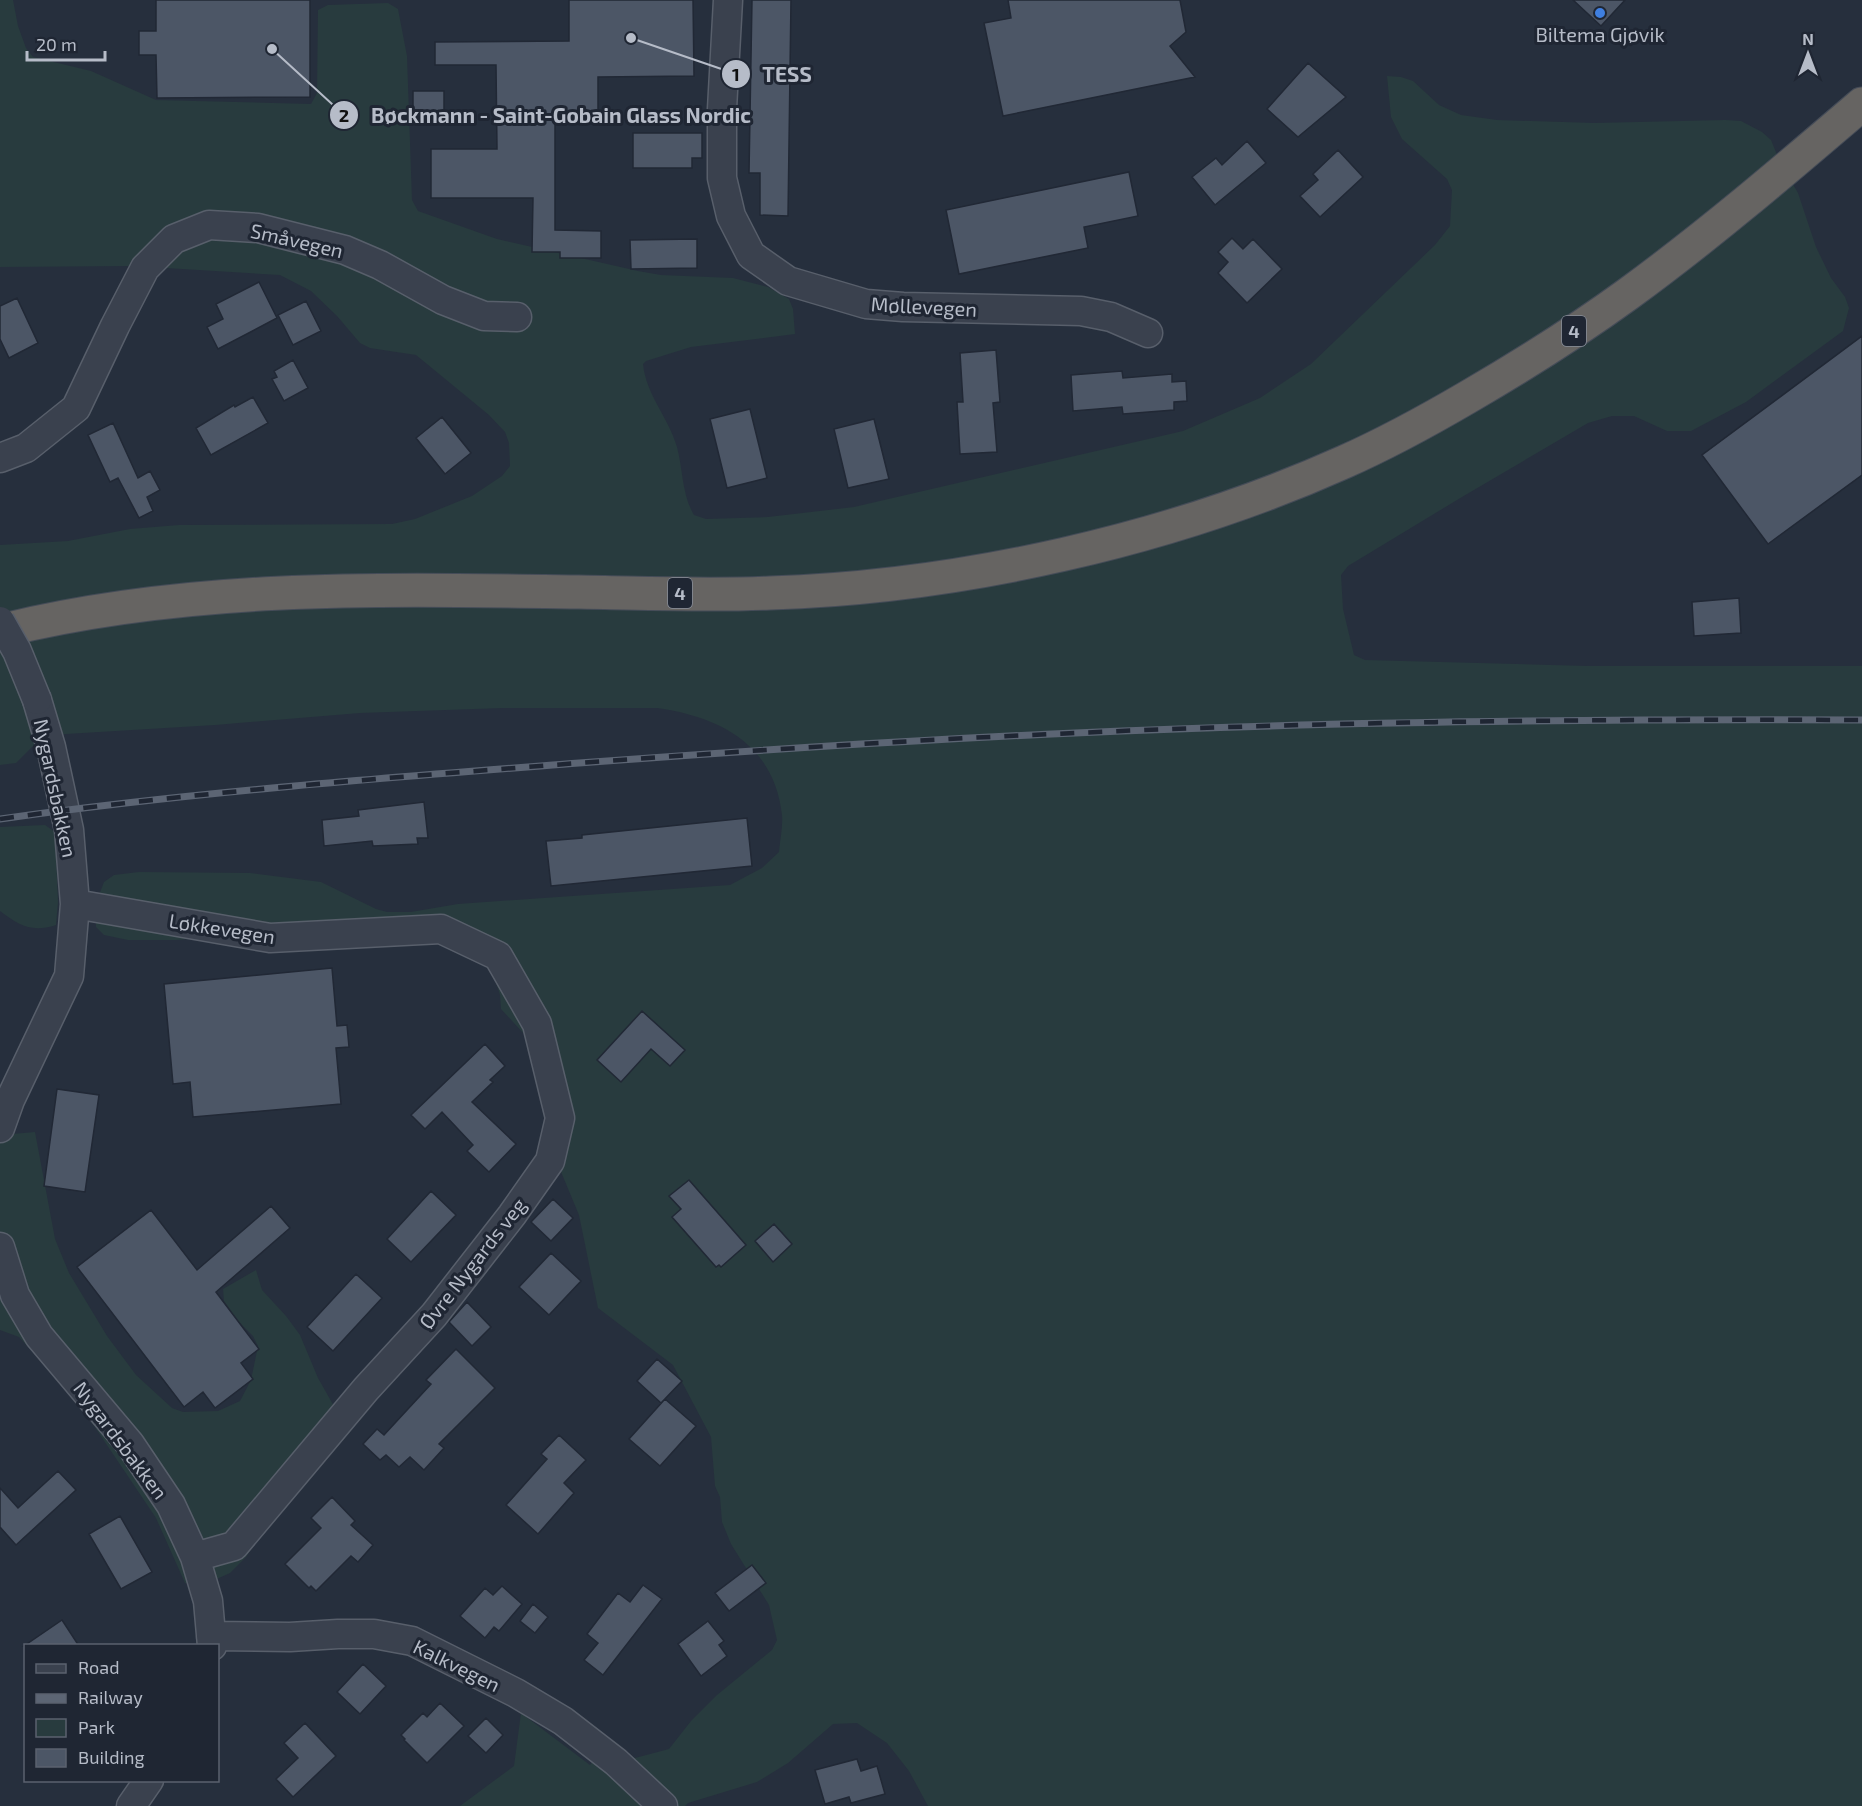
<svg xmlns="http://www.w3.org/2000/svg" width="1862" height="1806" font-family="'Exo 2',sans-serif">
  <style>
    .green { fill: #283b3e }
    .building { fill: #4c5666; stroke: #212835; stroke-width: 1.5 }
    .lines { fill: none; stroke-linecap: round; stroke-linejoin: round }
    .minor-casing { stroke: #585f6b; stroke-width: 31 }
    .trunk-casing { stroke: #454c58; stroke-width: 35 }
    .minor { stroke: #3a414e; stroke-width: 28 }
    .trunk { stroke: #666462; stroke-width: 33 }
    .rail-casing { stroke: #5c6574; stroke-width: 7 }
    .rail { stroke: #1f2633; stroke-width: 4.5; stroke-dasharray: 14; stroke-linecap: butt }
    .minor-bridge-casing { stroke: #585f6b; stroke-width: 31; stroke-linecap: butt }
    .minor-bridge { stroke: #3a414e; stroke-width: 28 }
    .shop-dot { fill: #3f7fe0; stroke: #1f2633; stroke-width: 2 }
    .labels { text-anchor: middle; dominant-baseline: central; stroke-width: 6; stroke-linejoin: round; paint-order: stroke }
    .shield { fill: #1f2633; stroke: #898f9b; stroke-width: 1.5 }
    .shield-label { font-size: 18px; font-weight: bold; fill: #b6bcc8 }
    .poi-label { font-size: 20px; fill: #b6bcc8; stroke: #1f2633 }
    .street-label { font-size: 20px; fill: #b6bcc8; stroke: #1f2633 }
    .leader { fill: none; stroke: #b6bcc8; stroke-width: 2 }
    .callout-dot { fill: #b6bcc8; stroke: #1f2633; stroke-width: 2 }
    .mark-label { font-size: 18px; text-anchor: middle; font-weight: bold; fill: #111 }
    .callout-label { font-size: 21px; text-anchor: middle; font-weight: bold; fill: #b6bcc8; stroke: #1f2633; stroke-width: 6; stroke-linejoin: round; paint-order: stroke }
  </style>
  <rect width="100%" height="100%" fill="#262f3d"/>
  <!-- green -->
  <path class="green" d="M 0,0 L 13,0 L 18,26 L 26,48 L 33,57 L 91,71 L 156,100 L 311,104 L 317,93 L 318,10 L 328,5 L 388,3 L 398,9 L 407,56 L 412,200 L 418,211 L 497,239 L 638,271 L 661,275 L 733,278 L 768,287 L 789,299 L 793,309 L 795,334 L 691,347 L 646,361 L 643,364 C 646,395 669,418 677,447 C 683,470 682,495 694,515 L 706,519 L 768,517 L 854,507 L 1183,431 L 1260,398 L 1311,364 L 1435,245 L 1450,226 L 1452,190 L 1447,179 L 1402,139 L 1391,117 L 1387,76 L 1401,77 L 1413,81 L 1439,105 L 1461,115 L 1497,120 L 1594,123 L 1725,120 L 1741,121 L 1762,132 L 1771,140 L 1780,162 L 1798,193 L 1816,247 L 1831,278 L 1845,297 L 1849,308 L 1843,331 L 1746,402 L 1691,431 L 1667,431 L 1634,416 L 1612,416 L 1588,423 L 1462,497 L 1348,566 L 1341,575 L 1343,609 L 1354,655 L 1365,660 L 1588,666 L 1862,666 L 1862,1806 L 928,1806 L 909,1771 L 887,1743 L 857,1723 L 833,1724 L 788,1763 L 757,1782 L 688,1803 L 685,1806 L 460,1806 L 514,1766 L 521,1713 L 590,1765 L 605,1746 L 612,1752 L 635,1758 L 669,1749 L 691,1721 L 717,1695 L 772,1650 L 777,1640 L 769,1605 L 731,1544 L 722,1522 L 720,1497 L 715,1486 L 711,1437 L 673,1365 L 598,1308 L 579,1215 L 554,1155 L 548,1060 L 501,1009 L 500,995 L 493,973 L 467,949 L 443,943 L 225,936 L 176,940 L 128,940 L 104,935 L 96,927 L 96,903 L 104,882 L 114,875 L 139,872 L 250,873 L 321,882 L 376,909 L 387,912 L 411,912 L 458,904 L 730,885 L 762,868 L 779,852 C 780,840 783,827 782,815 C 774,745 721,717 657,708 L 503,708 L 360,713 L 215,725 L 66,734 L 54,735 L 32,747 L 16,763 L 0,765 L 0,545 L 68,541 L 130,529 L 179,525 L 392,524 L 415,519 L 472,496 L 502,476 L 510,466 L 509,443 L 505,432 L 489,415 L 416,355 L 370,348 L 360,343 L 337,316 L 311,291 L 280,275 L 133,266 L 0,267 Z
    M 45,825 L 55,832 L 58,902 L 56,925 C 31,933 19,925 0,911 L 0,827 Z
    M 35,1132 L 55,1239 L 69,1273 L 107,1336 L 136,1375 L 172,1408 L 183,1412 L 218,1411 L 240,1401 L 251,1380 L 258,1346 L 253,1336 L 237,1320 L 224,1301 L 223,1289 L 256,1270 L 262,1290 L 286,1316 L 300,1335 L 318,1378 L 335,1408 L 279,1507 L 246,1557 L 230,1573 L 208,1583 L 185,1583 L 156,1518 L 76,1399 L 19,1337 L 0,1330 L 0,1140 L 12,1134 Z"/>
  <!-- building -->
  <path class="building" d="M 156,0 L 310,0 L 310,97 L 157,98 L 156,55 L 139,55 L 139,31 L 156,31 Z
    M 569,0 L 693,0 L 694,76 L 598,77 L 598,119 L 555,119 L 555,230 L 601,231 L 601,258 L 560,258 L 560,252 L 532,252 L 533,198 L 431,198 L 431,149 L 497,149 L 496,65 L 435,65 L 435,42 L 569,41 Z
    M 752,0 L 791,0 L 788,216 L 760,215 L 760,173 L 749,173 Z
    M 1008,0 L 1180,0 L 1186,32 L 1170,46 L 1195,77 L 1003,116 L 984,23 L 1011,18 Z
    M 1573,0 L 1625,0 L 1601,26 Z
    M 1308,63 L 1346,97 L 1298,137 L 1267,109 Z
    M 413,91 L 444,91 L 444,113 L 413,113 Z
    M 633,133 L 702,133 L 702,158 L 692,158 L 692,168 L 633,168 Z
    M 1247,141 L 1266,163 L 1215,205 L 1192,177 L 1216,158 L 1222,165 Z
    M 1338,150 L 1363,177 L 1320,217 L 1300,196 L 1318,180 L 1313,174 Z
    M 1129,172 L 1138,216 L 1084,227 L 1088,248 L 959,274 L 946,210 Z
    M 1232,238 L 1243,249 L 1253,239 L 1282,269 L 1247,303 L 1218,273 L 1228,262 L 1218,252 Z
    M 697,239 L 697,268 L 631,269 L 630,240 Z
    M 259,282 L 277,318 L 218,349 L 207,327 L 223,319 L 216,304 Z
    M 17,298 L 38,343 L 9,358 L 0,339 L 0,306 Z
    M 306,301 L 321,331 L 293,345 L 278,315 Z
    M 1862,336 L 1862,475 L 1768,544 L 1702,455 Z
    M 996,350 L 1000,402 L 993,403 L 997,452 L 960,454 L 957,402 L 963,402 L 960,353 Z
    M 293,360 L 308,388 L 284,401 L 272,379 L 277,377 L 274,371 Z
    M 1122,371 L 1123,378 L 1172,374 L 1172,382 L 1186,381 L 1187,401 L 1174,402 L 1174,410 L 1123,414 L 1122,407 L 1073,411 L 1071,375 Z
    M 253,397 L 268,423 L 211,455 L 196,428 L 234,405 L 235,407 Z
    M 750,409 L 767,478 L 727,488 L 710,419 Z
    M 442,417 L 471,453 L 445,474 L 416,438 Z
    M 874,419 L 889,479 L 848,488 L 834,429 Z
    M 113,423 L 138,478 L 150,471 L 160,490 L 147,497 L 153,511 L 139,518 L 118,478 L 110,482 L 88,435 Z
    M 1739,598 L 1741,633 L 1694,636 L 1692,602 Z
    M 424,802 L 428,838 L 417,838 L 418,844 L 373,846 L 372,841 L 324,846 L 322,820 L 359,816 L 358,810 Z
    M 747,818 L 752,866 L 551,886 L 546,841 L 582,838 L 582,835 Z
    M 332,968 L 337,1026 L 347,1025 L 349,1047 L 336,1048 L 341,1104 L 193,1117 L 190,1082 L 173,1084 L 164,984 Z
    M 642,1011 L 685,1050 L 670,1066 L 651,1049 L 621,1082 L 597,1060 Z
    M 485,1044 L 505,1066 L 490,1080 L 493,1082 L 472,1102 L 516,1144 L 489,1172 L 467,1151 L 473,1145 L 442,1112 L 425,1129 L 411,1115 Z
    M 57,1089 L 99,1095 L 85,1192 L 44,1186 Z
    M 689,1180 L 746,1245 L 721,1267 L 719,1265 L 716,1267 L 672,1217 L 681,1209 L 669,1196 Z
    M 431,1191 L 456,1215 L 411,1262 L 387,1239 Z
    M 553,1199 L 573,1218 L 551,1241 L 531,1222 Z
    M 271,1206 L 290,1228 L 216,1292 L 259,1349 L 241,1363 L 253,1379 L 215,1408 L 203,1392 L 184,1407 L 77,1267 L 151,1210 L 197,1270 Z
    M 774,1224 L 792,1244 L 773,1262 L 755,1241 Z
    M 551,1253 L 581,1281 L 549,1315 L 519,1287 Z
    M 356,1274 L 382,1298 L 333,1351 L 307,1327 Z
    M 467,1302 L 491,1327 L 472,1346 L 449,1322 Z
    M 456,1349 L 495,1388 L 439,1444 L 444,1448 L 424,1470 L 410,1457 L 399,1467 L 386,1455 L 380,1460 L 363,1444 L 377,1429 L 384,1435 L 431,1384 L 426,1380 Z
    M 657,1359 L 682,1381 L 661,1403 L 637,1381 Z
    M 665,1399 L 696,1426 L 660,1466 L 629,1439 Z
    M 559,1435 L 586,1460 L 564,1483 L 574,1493 L 538,1534 L 506,1505 L 547,1459 L 541,1454 Z
    M 58,1471 L 76,1490 L 16,1545 L 0,1527 L 0,1488 L 18,1508 Z
    M 332,1497 L 355,1521 L 351,1525 L 373,1545 L 358,1562 L 351,1556 L 316,1591 L 311,1586 L 309,1588 L 285,1564 L 321,1528 L 311,1518 Z
    M 120,1516 L 152,1572 L 121,1589 L 89,1534 Z
    M 752,1565 L 766,1583 L 729,1611 L 715,1593 Z
    M 643,1585 L 662,1599 L 603,1675 L 584,1660 L 598,1643 L 587,1634 L 618,1593 L 630,1602 Z
    M 502,1586 L 522,1604 L 499,1631 L 494,1627 L 485,1638 L 460,1616 L 485,1588 L 493,1595 Z
    M 533,1604 L 548,1617 L 535,1633 L 520,1621 Z
    M 62,1620 L 79,1646 L 24,1646 Z
    M 708,1621 L 724,1641 L 719,1645 L 727,1656 L 701,1676 L 678,1644 Z
    M 363,1664 L 386,1686 L 360,1714 L 337,1692 Z
    M 440,1703 L 464,1726 L 427,1763 L 404,1740 L 405,1739 L 401,1735 L 423,1713 L 427,1717 Z
    M 486,1718 L 503,1735 L 486,1753 L 468,1736 Z
    M 305,1723 L 336,1756 L 293,1797 L 276,1779 L 298,1758 L 284,1743 Z
    M 857,1759 L 861,1771 L 877,1766 L 885,1794 L 851,1803 L 849,1797 L 825,1804 L 815,1770 Z"/>
  <g class="lines">
    <defs>
      <path id="minor" d="M 728,0 L 722,109 L 722,178 L 731,216 L 751,255 L 788,281 L 866,304 L 903,307 L 1081,311 L 1111,317 L 1148,333
        M 0,458 L 26,448 L 76,408 L 115,326 L 145,268 L 174,239 L 209,225 L 258,228 L 345,250 L 380,265 L 443,300 L 484,316 L 517,317
        M 75,904 L 270,938 L 441,929 L 498,956 L 537,1024 L 560,1118 L 550,1161 L 512,1215 L 434,1315 L 366,1389 L 234,1546 L 195,1557
        M 0,1128 L 10,1100 L 69,976 L 75,904 L 69,830 L 51,747 L 37,700
        M 0,1247 L 15,1295 L 39,1336 L 130,1444 L 171,1505 L 195,1557 L 208,1601 L 212,1646
        M 211,1636 L 290,1637 L 338,1634 L 374,1634 L 412,1641 L 516,1693 L 563,1721 L 616,1762 L 663,1806
        M 131,1806 L 149,1780"/>
      <path id="trunk" d="M 0,631 C 189,584 385,589 579,592 C 642,593 706,596 770,593 C 960,587 1170,540 1344,462 C 1387,443 1427,421 1468,397 C 1523,365 1577,331 1628,294 C 1709,235 1786,169 1862,104"/>
    </defs>
    <!-- minor casing -->
    <use href="#minor" class="minor-casing"/>
    <!-- trunk casing -->
    <use href="#trunk" class="trunk-casing"/>
    <!-- minor -->
    <use href="#minor" class="minor"/>
    <!-- trunk -->
    <use href="#trunk" class="trunk"/>
    <defs>
      <path id="rail" d="M 0,819 C 192,792 385,778 579,763 C 744,751 909,740 1075,733 C 1337,721 1600,719 1862,720"/>
    </defs>
    <!-- rail casing -->
    <use href="#rail" class="rail-casing"/>
    <!-- rail -->
    <use href="#rail" class="rail"/>
    <defs>
      <path id="minor-bridge" d="M 0,621 L 17,651 L 37,700"/>
    </defs>
    <!-- minor-bridge casing -->
    <use href="#minor-bridge" class="minor-bridge-casing"/>
    <!-- minor-bridge -->
    <use href="#minor-bridge" class="minor-bridge"/>
  </g>
  <!-- markers -->
  <circle class="shop-dot" cx="1600" cy="13" r="6"/>
  <g class="labels">
    <!-- shield labels -->
    <g class="shield">
      <rect x="1562" y="316" width="24" height="30" rx="4.5"/>
      <rect x="668" y="578" width="24" height="30" rx="4.5"/>
    </g>
    <g class="shield-label">
      <text x="1574" y="331">4</text>
      <text x="680" y="593">4</text>
    </g>
    <!-- poi labels -->
    <g class="poi-label">
      <text x="1600" y="34">Biltema Gjøvik</text>
    </g>
    <!-- street labels -->
    <g class="street-label">
      <text transform="translate(297 240) rotate(13)">Småvegen</text>
      <text transform="translate(924 306) rotate(3)">Møllevegen</text>
      <text transform="translate(56 788) rotate(78)">Nygardsbakken</text>
      <text transform="translate(222 928) rotate(9)">Løkkevegen</text>
      <text transform="translate(472 1263) rotate(-52)">Øvre Nygards veg</text>
      <text transform="translate(121 1440) rotate(53)">Nygardsbakken</text>
      <text transform="translate(457 1665) rotate(26)">Kalkvegen</text>
    </g>
  </g>
  <!-- callouts -->
  <path class="leader" d="M631 38L736 74M272 49L344 115"/>
  <g class="callout-dot">
    <circle cx="631" cy="38" r="6"/>
    <circle cx="272" cy="49" r="6"/>
    <circle cx="736" cy="74" r="15"/>
    <circle cx="344" cy="115" r="15"/>
  </g>
  <g class="mark-label">
    <text x="736" y="81">1</text>
    <text x="344" y="122">2</text>
  </g>
  <g class="callout-label">
    <text x="787" y="82">TESS</text>
    <text x="561" y="123">Bøckmann - Saint-Gobain Glass Nordic</text>
  </g>
  <!-- legend -->
  <rect x="24" y="1644" width="195" height="138" fill="#1f2633" stroke="#5b626f" stroke-width="1.5"/>
  <rect x="36" y="1664" width="30" height="9" fill="#3a414e" stroke="#5b626f" stroke-width="1.5"/>
  <text x="78" y="1674" font-size="18" fill="#b6bcc8">Road</text>
  <rect x="36" y="1694" width="30" height="9" fill="#5c6574" stroke="#5b626f" stroke-width="1.5"/>
  <text x="78" y="1704" font-size="18" fill="#b6bcc8">Railway</text>
  <rect x="36" y="1719" width="30" height="18" fill="#283b3e" stroke="#5b626f" stroke-width="1.5"/>
  <text x="78" y="1734" font-size="18" fill="#b6bcc8">Park</text>
  <rect x="36" y="1749" width="30" height="18" fill="#4c5666" stroke="#5b626f" stroke-width="1.5"/>
  <text x="78" y="1764" font-size="18" fill="#b6bcc8">Building</text>
  <!-- north arrow -->
  <g transform="translate(1808 54)" stroke="#1f2633" stroke-width="4.5" paint-order="stroke">
  <path d="M0-4.5L10 22L0 15L-10 22Z" fill="#b6bcc8"/>
  <text y="-9" font-size="16" font-weight="bold" text-anchor="middle" fill="#b6bcc8">N</text>
  </g>
  <!-- scale -->
  <path d="M27 51v9h78v-9" fill="none" stroke="#b6bcc8" stroke-width="3"/>
  <text x="36" y="51" font-size="18" fill="#b6bcc8" stroke="#1f2633" stroke-width="4.5" paint-order="stroke">20 m</text>
</svg>
